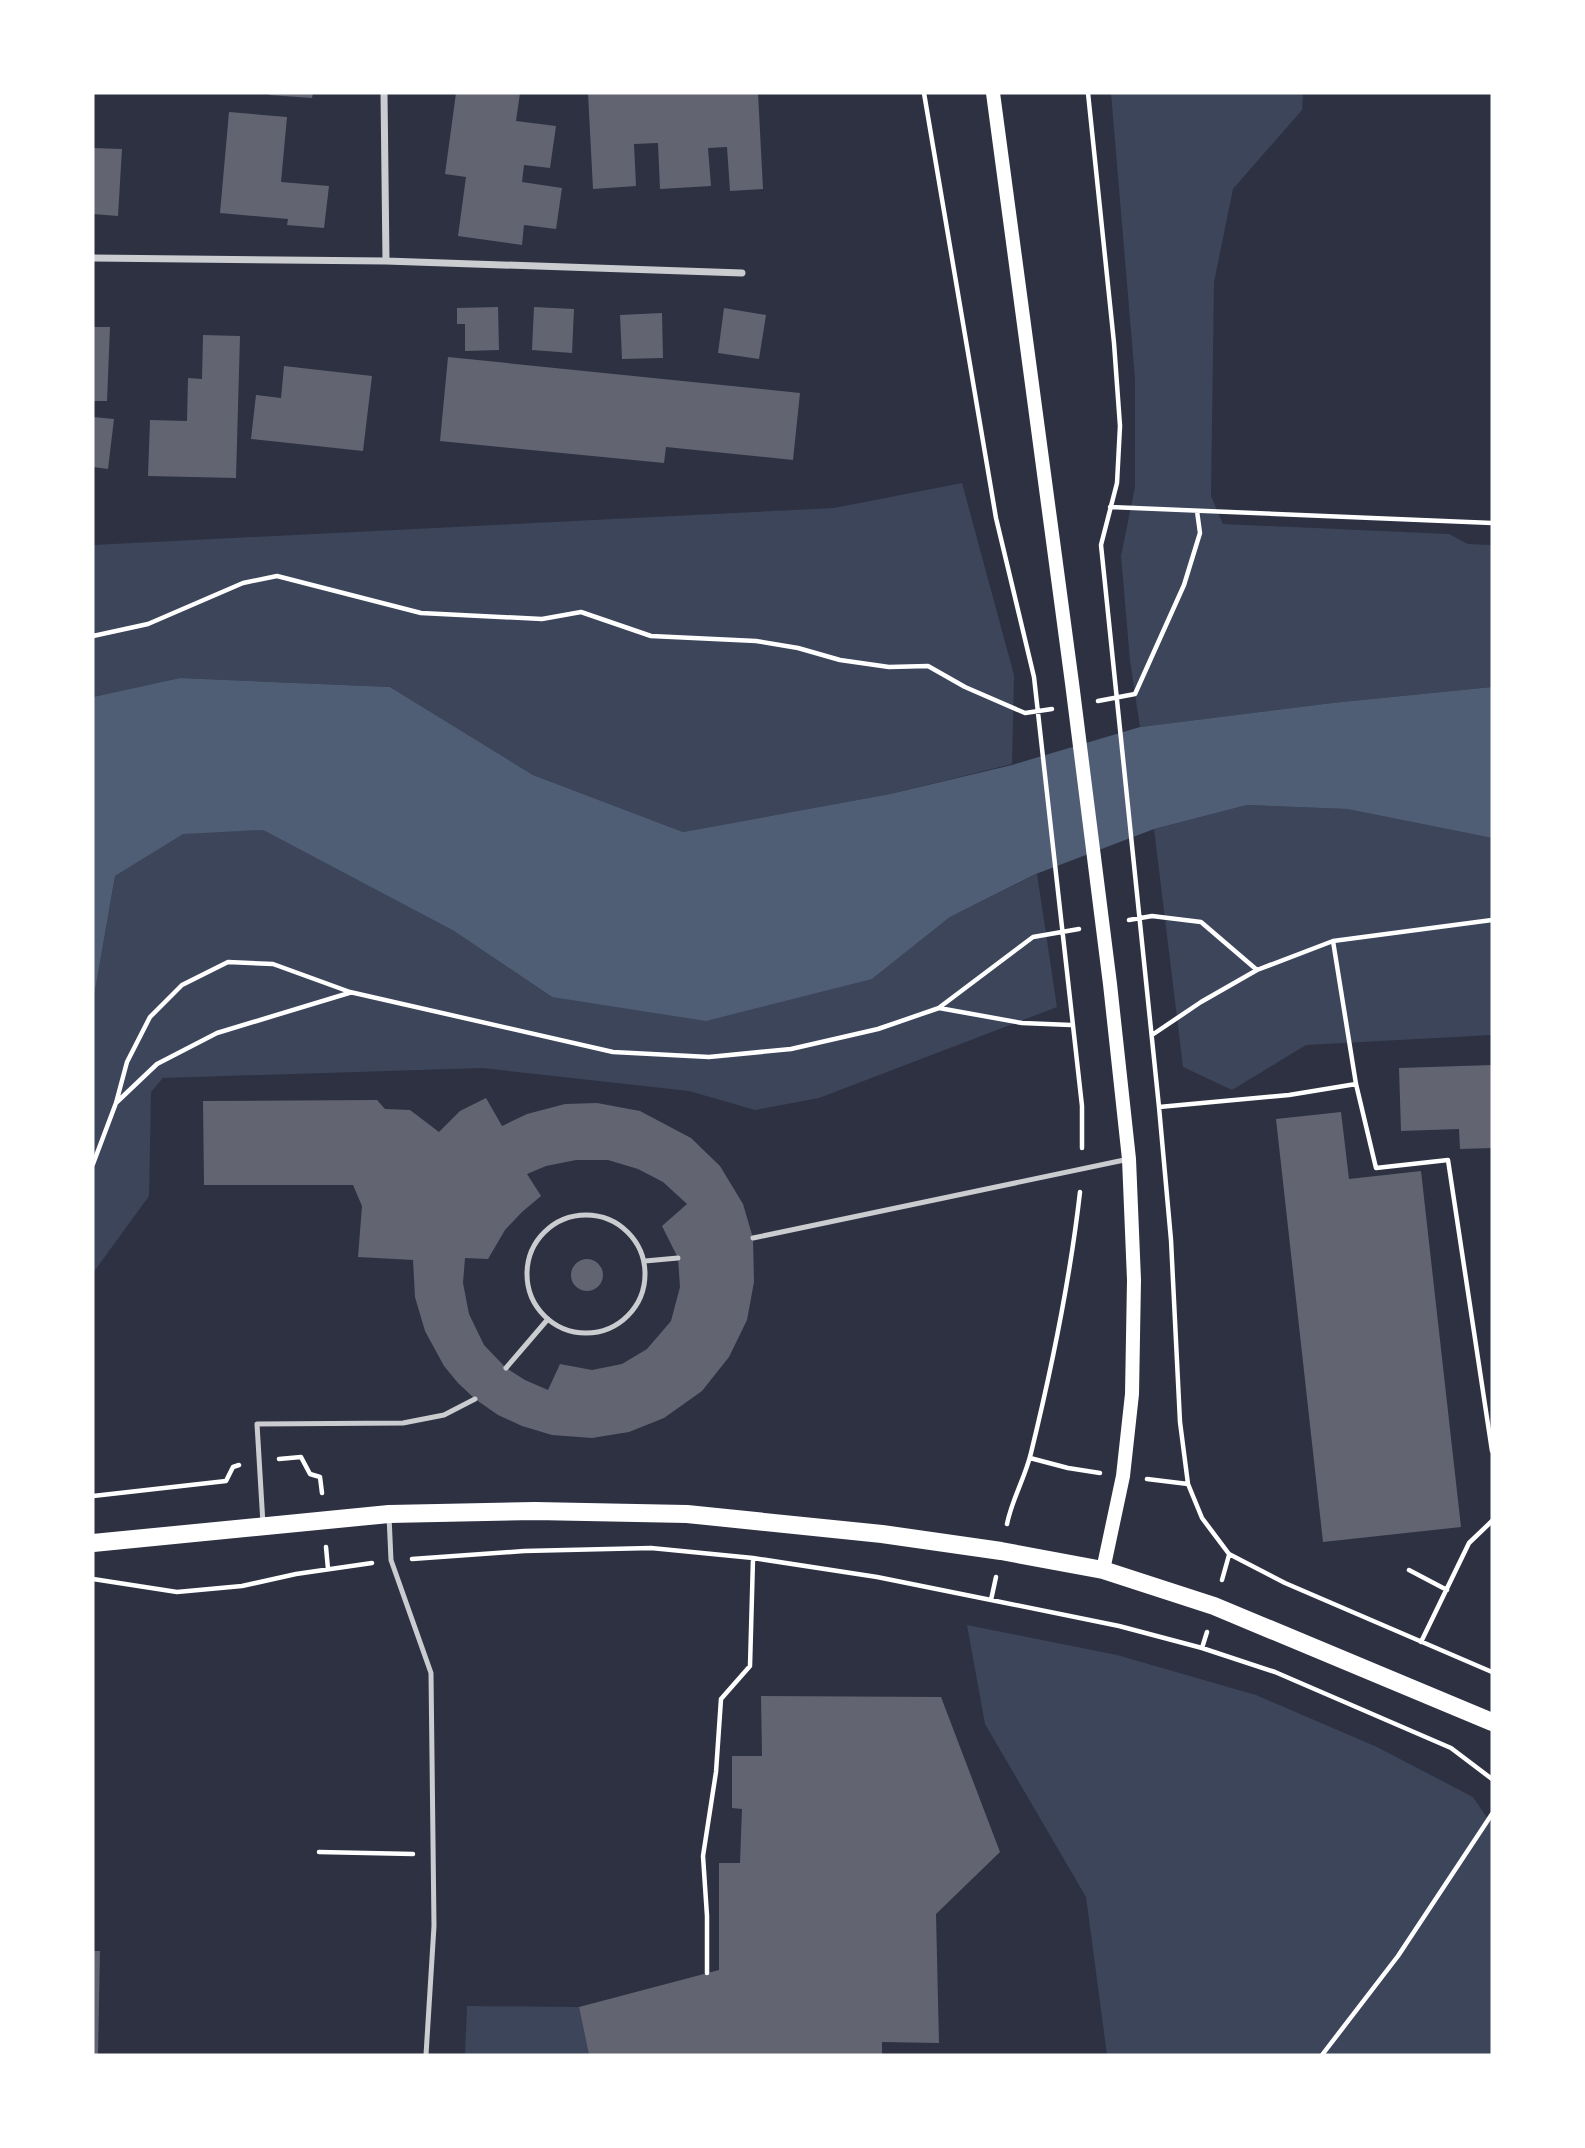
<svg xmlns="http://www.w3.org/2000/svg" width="1585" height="2148" font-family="'Source Sans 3',sans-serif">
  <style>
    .green { fill: #3c4559 }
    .water { fill: #4f5d75 }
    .building { fill: #626471; fill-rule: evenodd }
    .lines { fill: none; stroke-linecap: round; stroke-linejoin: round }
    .path { stroke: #fff; stroke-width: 4.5 }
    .service { stroke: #caccd0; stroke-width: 5 }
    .minor { stroke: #caccd0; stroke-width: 7 }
    .secondary { stroke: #fff; stroke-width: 14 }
    .primary { stroke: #fff; stroke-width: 18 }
  </style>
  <rect width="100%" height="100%" fill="#2d3142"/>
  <!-- green -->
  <path class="green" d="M 1111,93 L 1303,93 L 1302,110 L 1233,189 L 1214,282 L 1211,496 L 1223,524 L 1449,534 L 1468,544 L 1492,545 L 1492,687 L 1332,703 L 1140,727 L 1130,661 L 1121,556 L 1135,487 L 1135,379 Z
    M 962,483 L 1014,675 L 1012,764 L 890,794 L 683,832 L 533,775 L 390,687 L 180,678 L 93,697 L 93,545 L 834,508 Z
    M 1247,805 L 1347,809 L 1492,838 L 1492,1035 L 1306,1045 L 1232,1090 L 1183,1067 L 1154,829 Z
    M 263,830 L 454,931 L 552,997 L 872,979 L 950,917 L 1037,874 L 1057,1007 L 819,1098 L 755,1110 L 689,1091 L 482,1068 L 163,1078 L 151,1092 L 149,1196 L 93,1273 L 93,1002 L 115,876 L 183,833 Z
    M 967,1625 L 1117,1655 L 1256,1695 L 1377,1747 L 1473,1797 L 1492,1825 L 1492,2055 L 1107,2055 L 1086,1897 L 985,1724 Z
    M 467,2006 L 579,2007 L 589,2055 L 465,2055 Z"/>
  <!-- water -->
  <path class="water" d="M 180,678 L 390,687 L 533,775 L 683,832 L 890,794 L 1012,765 L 1140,727 L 1332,703 L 1492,687 L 1492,838 L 1347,809 L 1247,805 L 1154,829 L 1036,874 L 950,917 L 872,979 L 706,1021 L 552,997 L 454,931 L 263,830 L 183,834 L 115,876 L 93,1002 L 93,697 Z"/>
  <!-- building -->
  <path class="building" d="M 269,93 L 313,93 L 312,98 L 269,95 Z
    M 456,93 L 520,93 L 516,121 L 556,126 L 550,168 L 524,165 L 522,182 L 562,188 L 556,229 L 524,225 L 522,245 L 458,236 L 466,177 L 445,174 Z
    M 588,93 L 758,93 L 763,189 L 730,191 L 727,147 L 708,148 L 711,186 L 660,189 L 658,143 L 634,144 L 636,186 L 593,189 Z
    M 229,112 L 287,117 L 281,182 L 329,186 L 324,228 L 287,225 L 288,219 L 220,213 Z
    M 93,148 L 122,149 L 118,216 L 93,214 Z
    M 498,307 L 499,350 L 465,351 L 465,324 L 457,324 L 457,308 Z
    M 534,307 L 574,309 L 572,353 L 532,350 Z
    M 724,308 L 766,315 L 759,359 L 718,353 Z
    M 662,313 L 663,358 L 622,359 L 620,315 Z
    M 93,327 L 110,327 L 107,401 L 93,401 Z
    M 203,335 L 240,336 L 236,478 L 148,476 L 150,420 L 187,421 L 188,378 L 202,379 Z
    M 448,357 L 800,393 L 793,460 L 666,447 L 664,463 L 440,441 Z
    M 284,366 L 372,376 L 363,451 L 251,439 L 256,395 L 281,398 Z
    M 93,417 L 114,419 L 108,469 L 93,467 Z
    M 1492,1065 L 1492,1148 L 1460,1149 L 1459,1129 L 1401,1131 L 1399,1068 Z
    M 486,1098 L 502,1126 L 527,1114 L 565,1104 L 597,1103 L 640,1111 L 691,1138 L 720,1166 L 743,1204 L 753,1238 L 754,1282 L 747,1320 L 729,1357 L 702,1391 L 664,1418 L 629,1432 L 592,1438 L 552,1435 L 522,1426 L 498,1415 L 475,1399 L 458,1383 L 444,1366 L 425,1331 L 415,1297 L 413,1260 L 358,1257 L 362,1206 L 353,1185 L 204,1185 L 203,1101 L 377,1100 L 385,1109 L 410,1110 L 439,1132 L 460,1111 ZM 576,1160 L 608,1160 L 638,1169 L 663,1182 L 687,1204 L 662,1226 L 678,1258 L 680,1287 L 671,1321 L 647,1349 L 622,1364 L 592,1370 L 560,1364 L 548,1390 L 525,1380 L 506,1368 L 484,1345 L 469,1314 L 463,1283 L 465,1258 L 488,1259 L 505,1230 L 522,1212 L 541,1196 L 527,1174 L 546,1166 Z
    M 1341,1112 L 1349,1179 L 1421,1171 L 1461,1527 L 1323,1542 L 1276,1119 Z
    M571 1275a16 16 0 1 1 32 0a16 16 0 1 1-32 0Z
    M 761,1696 L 941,1697 L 1000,1852 L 936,1914 L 939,2043 L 882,2042 L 882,2055 L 589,2055 L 579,2007 L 719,1970 L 719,1863 L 740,1863 L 742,1809 L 732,1808 L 732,1756 L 762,1756 Z
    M 93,1951 L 100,1951 L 98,2055 L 93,2055 Z"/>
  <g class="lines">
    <!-- path -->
    <path class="path" d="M 924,93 L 996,518 L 1034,677 L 1082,1106 L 1082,1148
      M 1088,93 L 1114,343 L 1120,426 L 1117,483 L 1101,545 L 1159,1107 L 1171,1240 L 1180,1422 L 1188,1484 L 1202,1518 L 1229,1554 L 1285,1583 L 1492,1672
      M 1110,507 L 1492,523
      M 93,636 L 148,624 L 243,583 L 277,576 L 421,613 L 542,619 L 581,612 L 651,636 L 756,641 L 798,648 L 840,660 L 889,667 L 928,666 L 965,687 L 1025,713 L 1052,709
      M 1098,701 L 1135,694 L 1184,585 L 1200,533 L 1197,511
      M 1129,920 L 1152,916 L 1201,922 L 1257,970
      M 1333,941 L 1356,1084 L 1376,1168 L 1448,1160 L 1492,1451
      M 940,1007 L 1033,937 L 1079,929
      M 1152,1035 L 1201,1002 L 1257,970 L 1333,941 L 1492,920
      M 117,1102 L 157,1064 L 217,1033 L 349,993
      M 1159,1107 L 1289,1095 L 1356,1084
      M 93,1164 L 116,1103 L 127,1062 L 150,1017 L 182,985 L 228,962 L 273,964 L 350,992 L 613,1052 L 709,1057 L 791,1049 L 878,1029 L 939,1008 L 1022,1023 L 1071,1025
      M 1030,1458 L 1068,1468 L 1100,1473
      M 279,1459 L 301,1457 L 310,1474 L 320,1477 L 322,1493
      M 1147,1479 L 1188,1484
      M 93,1496 L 226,1481 L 233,1467 L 239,1465
      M 1007,1524 C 1012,1499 1025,1478 1031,1453 C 1052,1367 1070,1280 1080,1192
      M 326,1547 L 328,1569
      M 412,1559 L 524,1551 L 651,1548 L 753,1558 L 877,1577 L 991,1600 L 1119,1626 L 1202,1648 L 1275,1672 L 1451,1748 L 1492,1779
      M 1409,1570 L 1447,1590
      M 93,1579 L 177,1592 L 242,1586 L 296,1574 L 372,1563
      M 1222,1580 L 1229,1555
      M 991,1600 L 996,1577
      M 1421,1642 L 1469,1543 L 1492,1521
      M 1202,1648 L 1207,1632
      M 319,1852 L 413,1854
      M 707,1973 L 707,1916 L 703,1856 L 716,1772 L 721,1699 L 750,1666 L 753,1559
      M 1322,2055 L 1398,1956 L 1492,1814"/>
    <!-- service -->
    <path class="service" d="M527 1274a59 59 0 1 1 118 0a59 59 0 1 1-118 0Z
      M 753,1238 L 1129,1159
      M 645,1261 L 678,1258
      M 506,1368 L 548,1319
      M 389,1516 L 391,1560 L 431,1673 L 434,1926 L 426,2055
      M 263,1524 L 257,1424 L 403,1423 L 444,1415 L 475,1399"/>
    <!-- minor -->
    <path class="minor" d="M 93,258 L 386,261 L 384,93
      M 386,261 L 742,273"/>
    <!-- secondary -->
    <path class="secondary" d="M 993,93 L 1072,683 L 1110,984 L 1129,1159 L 1134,1280 L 1132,1394 L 1123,1476 L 1103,1570"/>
    <!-- primary -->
    <path class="primary" d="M 93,1543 L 389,1514 L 535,1511 L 687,1514 L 882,1534 L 1001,1551 L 1103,1570 L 1214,1606 L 1492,1722"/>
  </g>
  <!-- border -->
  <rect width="1585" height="2148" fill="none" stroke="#ffffff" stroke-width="189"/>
</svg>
